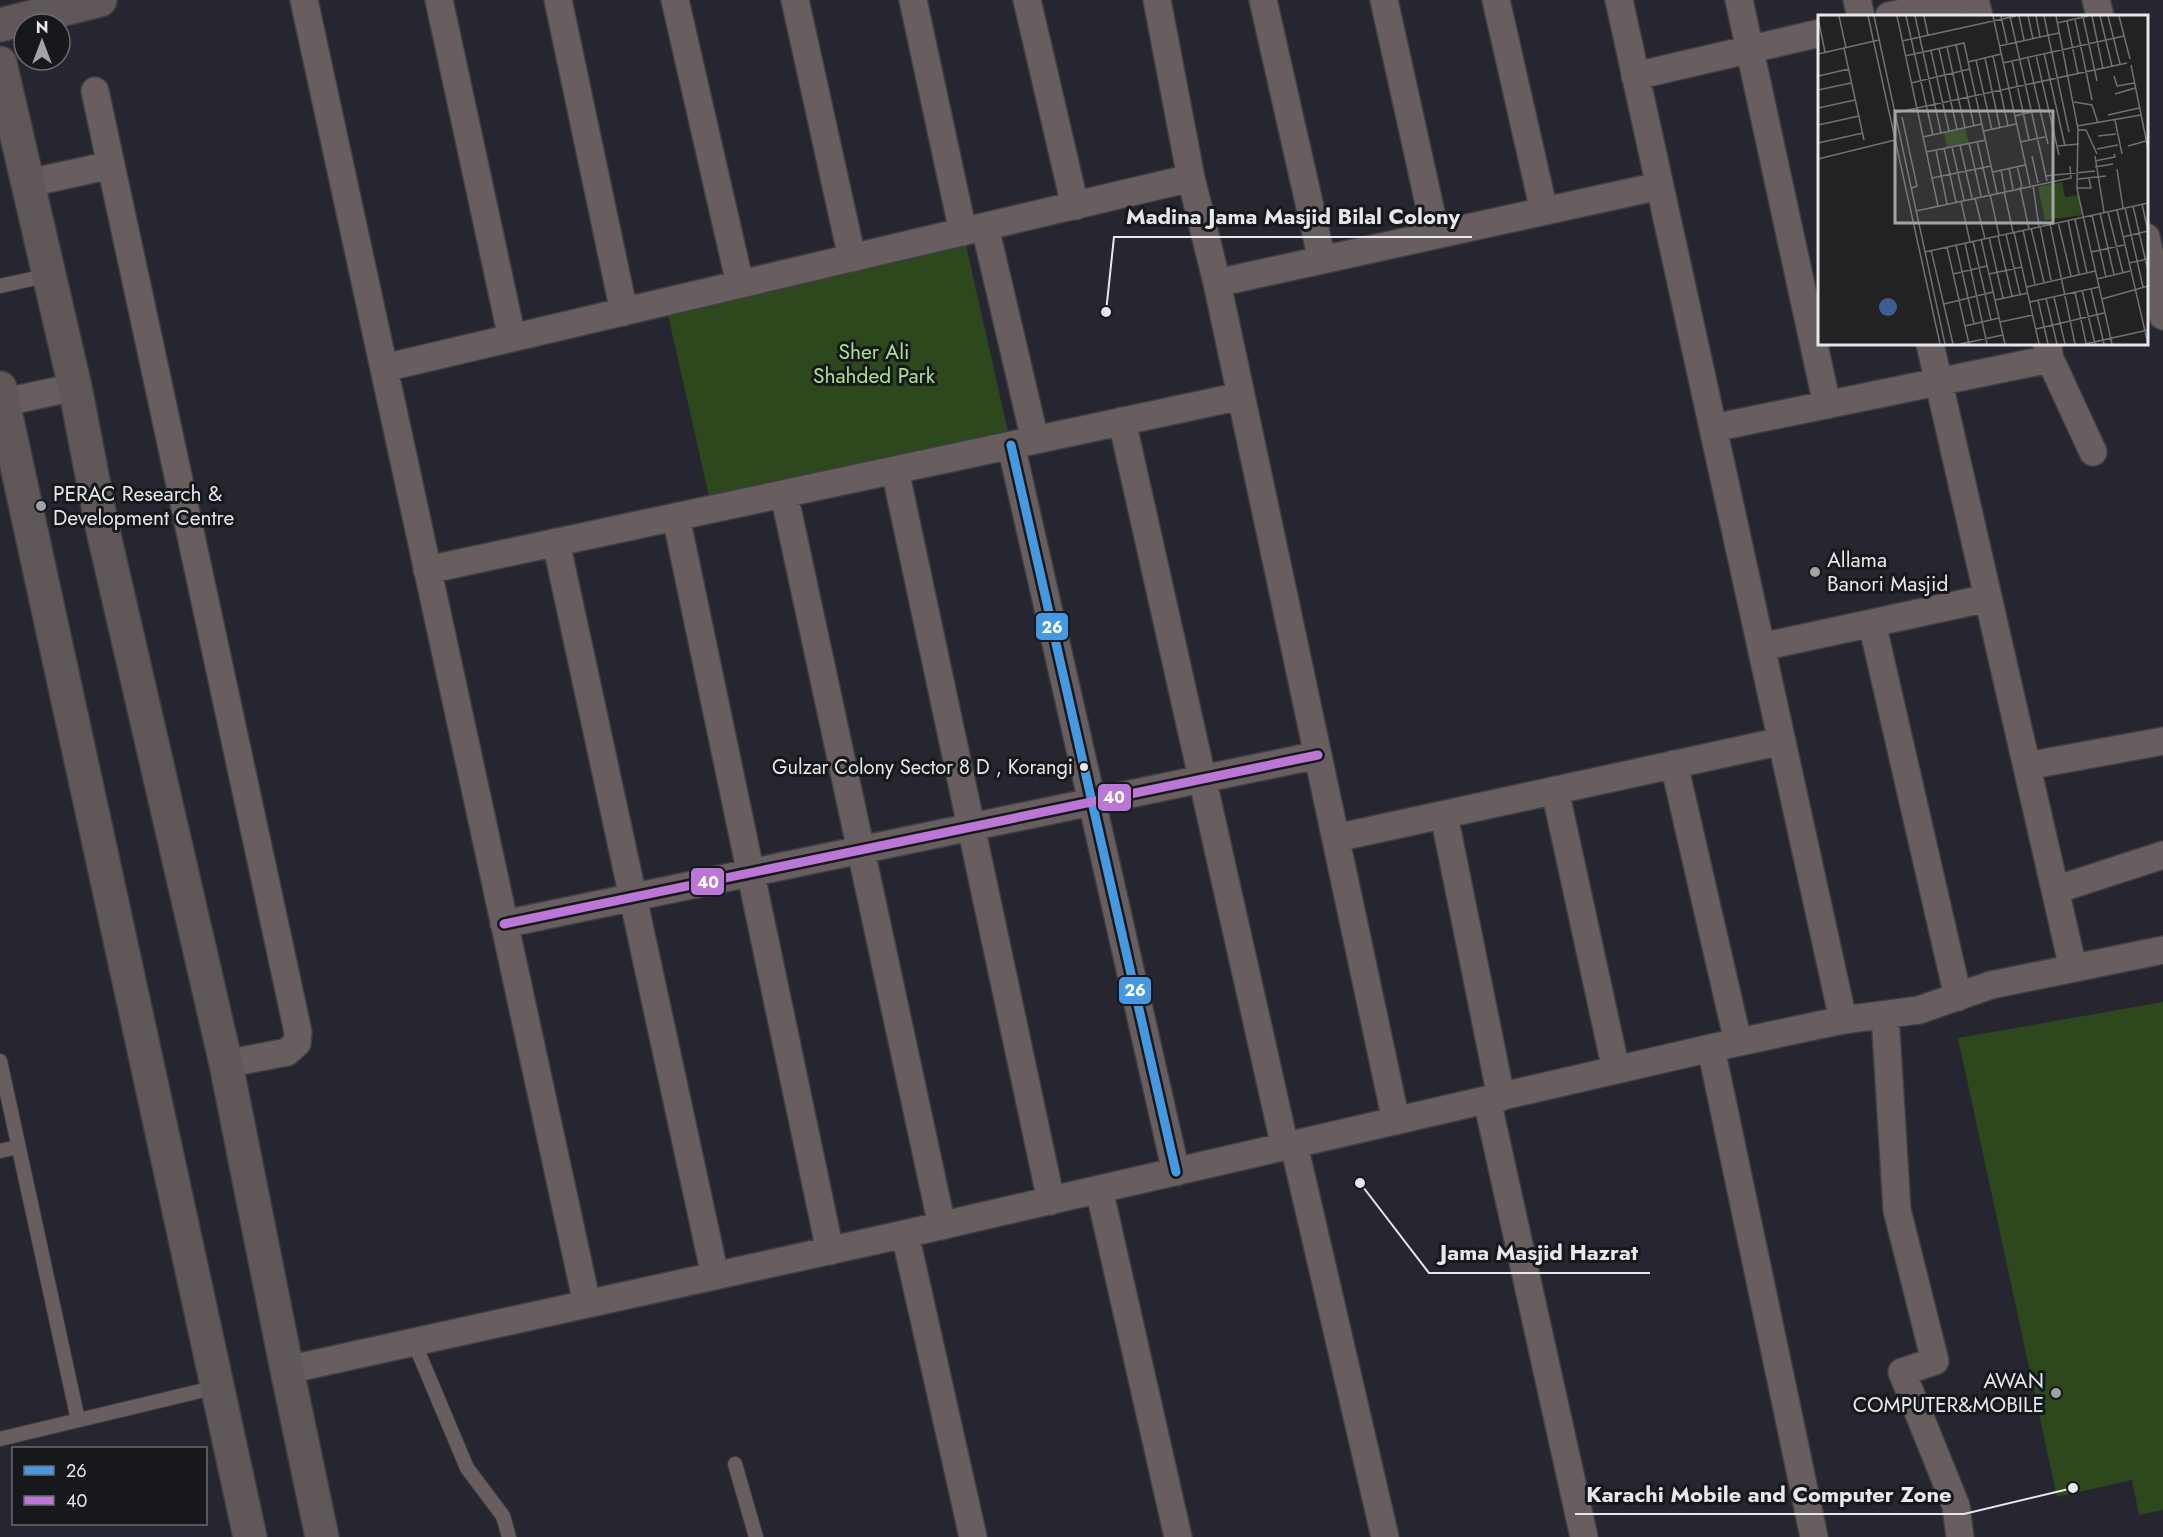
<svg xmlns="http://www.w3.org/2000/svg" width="2163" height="1537" font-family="Jost,sans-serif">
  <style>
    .built { fill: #25262f; fill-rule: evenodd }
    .green { fill: #2e481e }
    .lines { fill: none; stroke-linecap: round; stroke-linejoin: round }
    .lane-casing { stroke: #3e3e40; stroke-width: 16 }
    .street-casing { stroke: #3e3e40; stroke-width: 30 }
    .secondary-casing { stroke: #3e3e40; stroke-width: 36 }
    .lane { stroke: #685e60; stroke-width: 14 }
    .street { stroke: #685e60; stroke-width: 27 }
    .secondary { stroke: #605759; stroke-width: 33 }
    .bus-1-casing { stroke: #17181c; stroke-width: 14 }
    .bus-2-casing { stroke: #17181c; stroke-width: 14 }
    .bus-1 { stroke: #4699e1; stroke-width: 9 }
    .bus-2 { stroke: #ba77d6; stroke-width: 9 }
    .poi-dot { fill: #a2a3a5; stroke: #17181c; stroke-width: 2 }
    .bus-dot { fill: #e7e8eb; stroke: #17181c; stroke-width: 2 }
    .labels { text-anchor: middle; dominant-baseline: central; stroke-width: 6; stroke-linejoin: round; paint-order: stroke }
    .bus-label { font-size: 20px; fill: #e7e8eb; stroke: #17181c; text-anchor: end }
    .park-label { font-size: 21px; fill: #abe28b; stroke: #17181c }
    .poi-label { font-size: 21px; fill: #e7e8eb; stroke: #17181c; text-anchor: start }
    .inset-road { fill: none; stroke: #717174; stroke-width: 1.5 }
    .view { fill: #a2a3a5; fill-opacity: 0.15; stroke: #a2a3a5; stroke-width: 3 }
    .inset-edge { fill: none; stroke: #e7e8eb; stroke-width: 3 }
    .leader { fill: none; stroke: #e7e8eb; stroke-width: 2 }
    .callout-dot { fill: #e7e8eb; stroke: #17181c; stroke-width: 2 }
    .callout-label { font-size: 22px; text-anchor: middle; font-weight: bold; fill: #e7e8eb; stroke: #17181c; stroke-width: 6; stroke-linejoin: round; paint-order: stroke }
    .line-badge { stroke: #17181c; stroke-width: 2 }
    .badge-label { font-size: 16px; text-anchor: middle; font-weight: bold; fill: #fff }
  </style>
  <rect width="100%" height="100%" fill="#222224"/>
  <!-- built -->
  <path class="built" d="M 0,0 L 2163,0 L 2163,1537 L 0,1537 ZM 1820,16 L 2146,16 L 2146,344 L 1820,344 ZM 24,24 L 60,24 L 60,60 L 24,60 ZM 14,1448 L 206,1448 L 206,1524 L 14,1524 Z"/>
  <!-- green -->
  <path class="green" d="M 963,232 L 1011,445 L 712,509 L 665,302 Z
    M 2163,1002 L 2163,1510 L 2139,1515 L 2132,1480 L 2057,1497 L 1958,1038 Z"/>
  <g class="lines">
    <defs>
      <path id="lane" d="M 0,286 L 50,275
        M 0,1061 L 78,1420
        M 0,1151 L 18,1147
        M 414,1342 L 467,1468 L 503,1516 L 509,1537
        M 0,1439 L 217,1387
        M 735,1464 L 756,1537"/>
      <path id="street" d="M 304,0 L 587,1304
        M 439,0 L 512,338
        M 558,0 L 624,312
        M 675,0 L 740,284
        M 795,0 L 852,258
        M 913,0 L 963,232
        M 1027,0 L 1075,206
        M 1157,0 L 1191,178 L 1217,283 L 1396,1121
        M 1263,0 L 1322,260
        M 1384,0 L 1436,235
        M 1496,0 L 1544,211
        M 1619,0 L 1843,1020
        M 1739,0 L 1827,405
        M 1857,0 L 1861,16
        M 1975,0 L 1979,16
        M 2096,0 L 2100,16
        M 1889,16 L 1961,0
        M 1635,76 L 1820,33
        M 95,91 L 298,1032 L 297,1043 L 287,1052 L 226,1064
        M 29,183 L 111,165
        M 985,227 L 1035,440
        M 2146,237 L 2163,316
        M 1217,283 L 1659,186
        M 1930,344 L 2073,968
        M 2047,344 L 2050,359 L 2093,452
        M 384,368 L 1191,178
        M 0,403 L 75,387
        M 1122,421 L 1285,1147
        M 1713,428 L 2050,359
        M 1011,445 L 1176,1172
        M 895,470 L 1051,1201
        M 784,494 L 942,1226
        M 676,517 L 830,1251
        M 556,542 L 715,1276
        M 427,570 L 1241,396
        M 1872,623 L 1958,997
        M 1761,647 L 1988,598
        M 1674,764 L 1738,1042
        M 2027,766 L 2163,741
        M 1555,790 L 1616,1070
        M 1444,815 L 1501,1097
        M 1336,838 L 1782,741
        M 2055,890 L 2163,855
        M 504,924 L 1318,755
        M 1885,1015 L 1897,1210 L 1935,1361 L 1902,1372 L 1956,1506 L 1960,1537
        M 1711,1048 L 1814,1537
        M 1487,1100 L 1584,1537
        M 1294,1145 L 1385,1537
        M 1099,1189 L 1178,1537
        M 905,1234 L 973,1537
        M 287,1370 L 905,1234 L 1711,1048 L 1843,1020 L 1919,1010 L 1991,985 L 2163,950"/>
      <path id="secondary" d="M 0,25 L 100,0
        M 0,63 L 75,387 L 101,522 L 226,1064 L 287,1370 L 322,1537
        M 0,388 L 250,1537"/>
    </defs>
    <!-- lane casing -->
    <use href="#lane" class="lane-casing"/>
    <!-- street casing -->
    <use href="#street" class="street-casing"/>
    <!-- secondary casing -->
    <use href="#secondary" class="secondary-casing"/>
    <!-- lane -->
    <use href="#lane" class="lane"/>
    <!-- street -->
    <use href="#street" class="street"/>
    <!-- secondary -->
    <use href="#secondary" class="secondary"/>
    <defs>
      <path id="bus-1" d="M 1011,445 L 1176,1172"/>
      <path id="bus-2" d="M 504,924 L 1318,755"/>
    </defs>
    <!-- bus-1 casing -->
    <use href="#bus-1" class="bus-1-casing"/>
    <!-- bus-2 casing -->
    <use href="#bus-2" class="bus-2-casing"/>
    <!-- bus-1 -->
    <use href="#bus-1" class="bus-1"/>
    <!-- bus-2 -->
    <use href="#bus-2" class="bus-2"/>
  </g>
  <!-- markers -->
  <g class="poi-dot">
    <circle cx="41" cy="506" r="6"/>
    <circle cx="1815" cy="572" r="6"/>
    <circle cx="2056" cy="1393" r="6"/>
  </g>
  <circle class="bus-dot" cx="1084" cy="767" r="5"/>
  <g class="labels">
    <!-- bus labels -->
    <g class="bus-label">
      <text x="1073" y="767">Gulzar Colony Sector 8 D , Korangi</text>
    </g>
    <!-- park labels -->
    <g class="park-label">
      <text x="874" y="352">Sher Ali<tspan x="874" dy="24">Shahded Park</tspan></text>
    </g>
    <!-- poi labels -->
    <g class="poi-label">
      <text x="53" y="494">PERAC Research &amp;<tspan x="53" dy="24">Development Centre</tspan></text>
      <text x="1827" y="560">Allama<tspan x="1827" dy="24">Banori Masjid</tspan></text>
      <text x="2044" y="1381" text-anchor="end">AWAN<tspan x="2044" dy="24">COMPUTER&amp;MOBILE</tspan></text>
    </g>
  </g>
  <!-- overview -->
  <g transform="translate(1818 15)">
    <rect width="330" height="330" fill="#222224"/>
    <path d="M 147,113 L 151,128 L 129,133 L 126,118 ZM 244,167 L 247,182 L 260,180 L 265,200 L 227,205 L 220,172 Z" fill="#2e481e"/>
    <path d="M61 292a9 9 0 1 1 18 0a9 9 0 1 1-18 0Z" fill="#3d5f91"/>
    <path class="inset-road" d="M 21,1 L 28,33M 50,1 L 122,329M 56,1 L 127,329M 79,1 L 120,191M 88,1 L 115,120M 97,1 L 123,118M 106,1 L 110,20M 175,1 L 212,170M 183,1 L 189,28M 192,1 L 229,166M 201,1 L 206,25M 210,1 L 215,24M 218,1 L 222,22M 226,1 L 251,117M 238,1 L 260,114 L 259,174 L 294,329M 274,1 L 285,54M 282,1 L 294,51M 290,1 L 302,49M 301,1 L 312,44M 265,2 L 279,66M 0,3 L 7,37M 257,4 L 274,85M 249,6 L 260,59M 239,8 L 270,1M 84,26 L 198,1M 138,30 L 156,111M 181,31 L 241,18M 129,32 L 147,113M 26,33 L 46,125M 121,34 L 139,114M 113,36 L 131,116M 226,38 L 247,131M 0,39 L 61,25M 218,40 L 241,140M 87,41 L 146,28 L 179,178M 175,41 L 190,111M 167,43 L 182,113M 210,43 L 230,129M 158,45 L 174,115M 194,46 L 211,125M 150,47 L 183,39M 185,48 L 306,21M 313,50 L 330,134M 0,61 L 31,54M 296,61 L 299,71 L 316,68M 93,68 L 152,54M 0,75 L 33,68M 297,79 L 317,73M 256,87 L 274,90 L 280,108M 0,93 L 37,85M 76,98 L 309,48M 290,100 L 321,93M 197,101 L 221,95M 84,102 L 99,171 L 94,173M 297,105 L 304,139M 0,110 L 41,101M 259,111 L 323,100M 260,115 L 268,115 L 279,139M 166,116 L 198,109M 280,121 L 298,119M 105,122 L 164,109M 159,126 L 171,179M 202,127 L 227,122M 0,128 L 45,118M 151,128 L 163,181M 142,130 L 154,183M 240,131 L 261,129M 310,131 L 328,126M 134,132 L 146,185M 126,133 L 138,187M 279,134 L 300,130M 118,135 L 129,189M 108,137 L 168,125M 214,141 L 220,168M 277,141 L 286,197M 0,144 L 77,125M 277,146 L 297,142 L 296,139M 199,151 L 204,172M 277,152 L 295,149M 191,153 L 195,174M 299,154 L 305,193M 183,155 L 187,176M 175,157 L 207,150M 227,161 L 277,156M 114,163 L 173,151M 260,164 L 288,161M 215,170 L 221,212M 202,172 L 211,214M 259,173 L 273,173 L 271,164M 186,176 L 195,217M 172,179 L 181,220M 157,183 L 167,224M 143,186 L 152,227M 324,189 L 330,216M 315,191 L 330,256M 307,193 L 325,272M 299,195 L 330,329M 98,196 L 253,163 L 252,151M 290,197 L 305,258M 282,198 L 296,260M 274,200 L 288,262M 257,204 L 269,258M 250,205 L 261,259M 240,207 L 253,261M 232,209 L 257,329M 222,211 L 233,265M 213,213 L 226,267M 205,215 L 217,269M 196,217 L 221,329M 188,219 L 202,279M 180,221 L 194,281M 171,222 L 185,283M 305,222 L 330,216M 163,224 L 187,329M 155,226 L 173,305M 147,228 L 169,329M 138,230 L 156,309M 129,232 L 151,329M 113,235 L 135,329M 107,237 L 330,188M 273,237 L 306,230M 311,248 L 330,244M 135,259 L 169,251M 171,259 L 204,252M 279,264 L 312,256M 209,272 L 277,256M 273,274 L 286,329M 264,275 L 277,329M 257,277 L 268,328M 236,282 L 247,329M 228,283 L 239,329M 284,284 L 330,271M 177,285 L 210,278M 220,285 L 230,329M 212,287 L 281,272M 126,289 L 175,277M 182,307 L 215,300M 147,311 L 181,303M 218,314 L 286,298M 142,329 L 185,320M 267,329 L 330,315"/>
    <path class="view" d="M 77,96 L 235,96 L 235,208 L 77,208 Z"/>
    <rect width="330" height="330" class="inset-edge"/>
  </g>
  <!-- callouts -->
  <path class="leader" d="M1106 312L1114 237H1472M1360 1183L1429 1273H1650M2073 1488L1964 1514H1575"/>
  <g class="callout-dot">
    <circle cx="1106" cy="312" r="6"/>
    <circle cx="1360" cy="1183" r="6"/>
    <circle cx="2073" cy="1488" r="6"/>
  </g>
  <g class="callout-label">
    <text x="1293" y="224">Madina Jama Masjid Bilal Colony</text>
    <text x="1539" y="1260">Jama Masjid Hazrat</text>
    <text x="1769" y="1502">Karachi Mobile and Computer Zone</text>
  </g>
  <g class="line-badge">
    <rect x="1035" y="612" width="34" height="29" rx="6" fill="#4699e1"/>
    <rect x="1097" y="783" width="35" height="29" rx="6" fill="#ba77d6"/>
    <rect x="690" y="867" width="35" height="29" rx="6" fill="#ba77d6"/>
    <rect x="1118" y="976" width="34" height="29" rx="6" fill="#4699e1"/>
  </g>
  <g class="badge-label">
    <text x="1052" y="633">26</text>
    <text x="1114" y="803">40</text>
    <text x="708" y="888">40</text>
    <text x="1135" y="996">26</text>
  </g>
  <!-- legend -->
  <rect x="12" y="1447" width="195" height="78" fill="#17181c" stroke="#6a6b6f" stroke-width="1.5"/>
  <rect x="24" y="1466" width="30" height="9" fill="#4699e1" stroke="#6a6b6f" stroke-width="1.5"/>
  <text x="66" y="1477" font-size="18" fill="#e7e8eb">26</text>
  <rect x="24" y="1496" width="30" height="9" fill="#ba77d6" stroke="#6a6b6f" stroke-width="1.5"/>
  <text x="66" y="1507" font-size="18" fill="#e7e8eb">40</text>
  <!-- north arrow -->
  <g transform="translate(42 42)"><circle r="28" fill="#17181c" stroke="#6a6b6f" stroke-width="1.5"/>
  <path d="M0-4.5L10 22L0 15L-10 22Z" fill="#a2a3a5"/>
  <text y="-9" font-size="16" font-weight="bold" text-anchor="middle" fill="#e7e8eb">N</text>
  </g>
</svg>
